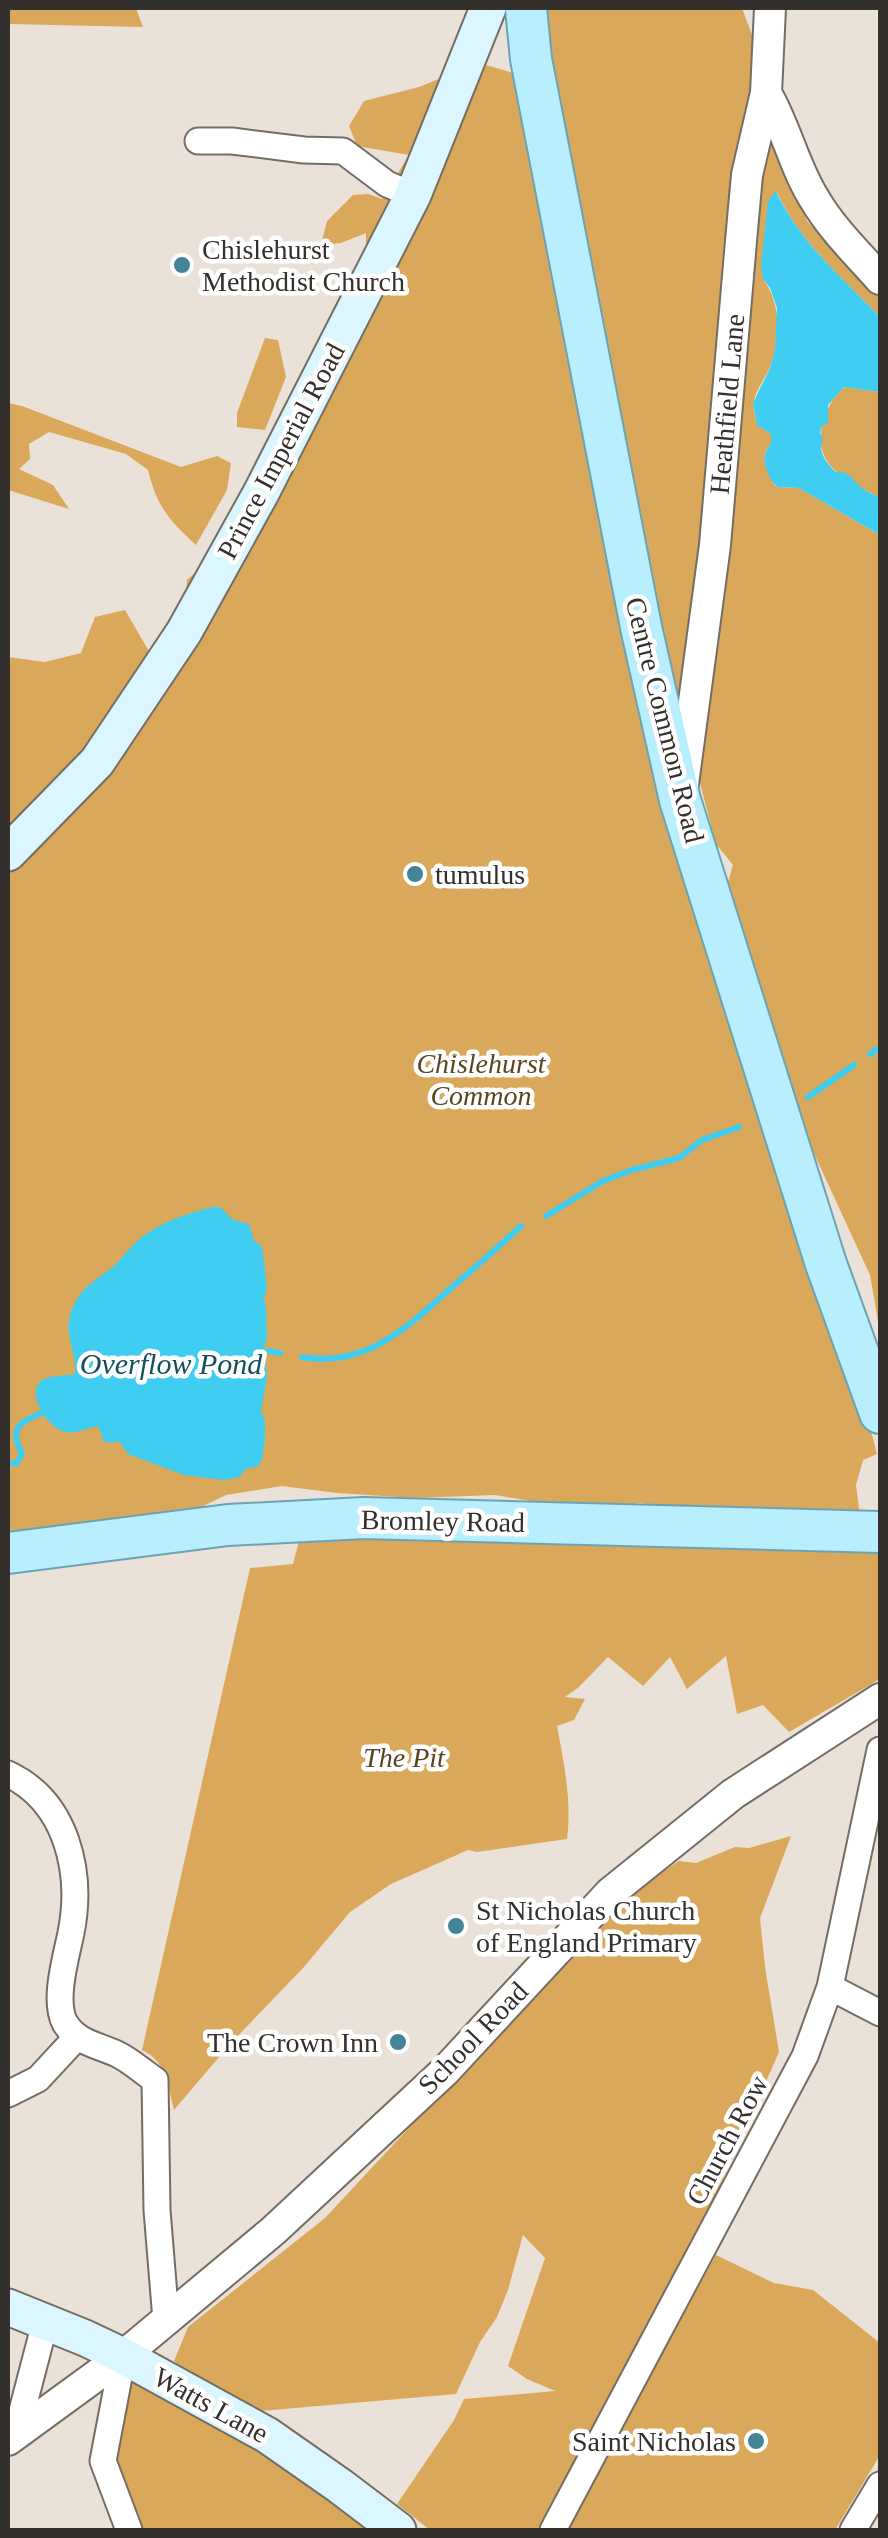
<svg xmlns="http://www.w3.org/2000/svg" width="888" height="2538" font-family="'Times New Roman',serif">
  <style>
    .green { fill: #d9a85a }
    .water { fill: #3fcef2 }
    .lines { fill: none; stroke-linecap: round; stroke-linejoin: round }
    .stream { stroke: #3fcef2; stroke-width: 6 }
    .minor-casing { stroke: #746d64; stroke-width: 29 }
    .tertiary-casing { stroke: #746d64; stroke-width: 34 }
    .secondary-casing { stroke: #746d64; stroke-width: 39 }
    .primary-casing { stroke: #6aa4b4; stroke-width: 44 }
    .minor { stroke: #fff; stroke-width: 25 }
    .tertiary { stroke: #fff; stroke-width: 30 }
    .secondary { stroke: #dbf6fe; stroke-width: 35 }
    .primary { stroke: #b8eefd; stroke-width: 40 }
    .poi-dot { fill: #438496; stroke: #fff; stroke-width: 4 }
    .labels { text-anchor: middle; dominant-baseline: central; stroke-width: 9; stroke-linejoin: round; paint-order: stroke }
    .poi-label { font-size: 28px; fill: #33302d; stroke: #fff; text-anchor: start }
    .street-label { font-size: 28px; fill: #33302d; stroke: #fff }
    .park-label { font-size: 28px; font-style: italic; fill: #5c441e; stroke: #fff }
    .water-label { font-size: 30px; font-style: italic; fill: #144f5d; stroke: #fff }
  </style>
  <rect width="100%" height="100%" fill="#eae2d8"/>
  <!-- green -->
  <path class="green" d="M 8,8 L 136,8 L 143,27 L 8,24 Z
    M 546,8 L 742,8 L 755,43 L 768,139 L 774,138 L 807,221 L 880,298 L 880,317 C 842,277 800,243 777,192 L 763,279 C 780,302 782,337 771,364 C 767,376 756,389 754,401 C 752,408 756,418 758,425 L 771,434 L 771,444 C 758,457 768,473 776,487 L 799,488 L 880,535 L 880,1333 L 870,1275 L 793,1108 L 770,1049 L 728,882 L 733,865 L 716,844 L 685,726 L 631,588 L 843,1324 L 877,1454 L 863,1460 L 856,1485 L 860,1516 L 694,1510 L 640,1503 L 590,1511 L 495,1495 L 414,1498 L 337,1493 L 282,1486 L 226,1495 L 197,1509 L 8,1540 L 8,657 L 45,662 L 81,653 L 95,617 L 125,610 L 150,653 L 185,611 L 187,580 L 208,561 L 366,298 L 366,233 L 341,243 L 321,245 L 327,221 L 353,195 L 368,194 L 382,199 L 409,155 L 357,146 L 349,126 L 364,101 L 419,87 L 479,63 L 513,73 L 550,192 L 550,50 Z
    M 265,338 L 278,340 L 286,377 L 265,430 L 237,427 L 237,413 Z
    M 845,387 L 880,392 L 880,498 C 847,479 809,467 824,419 C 829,405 833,397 845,387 Z
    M 8,403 L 22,406 L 181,467 L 217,456 L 231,463 L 227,490 L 196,545 C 169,520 157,507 148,470 L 126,454 L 49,432 L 29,444 L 30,459 L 19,469 L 53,485 L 69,509 L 8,490 Z
    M 384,1532 L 846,1545 L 880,1554 L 880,1679 L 789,1732 L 763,1705 L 737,1714 L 726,1656 L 687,1689 L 670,1657 L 643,1686 L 608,1657 L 579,1687 L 565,1697 L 585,1699 L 574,1720 L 557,1726 C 564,1764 572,1801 567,1839 L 477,1852 L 468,1850 L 391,1884 L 350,1912 L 303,1968 L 231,2043 L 174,2110 C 168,2085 167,2062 142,2050 L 250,1568 L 293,1564 L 299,1541 Z
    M 791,1836 L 760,1918 L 765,1967 L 779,2052 L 706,2217 L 537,2530 L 430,2530 L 397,2504 L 454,2420 L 464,2399 L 555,2391 L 527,2379 L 508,2366 L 545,2258 L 523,2235 L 508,2290 L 497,2317 L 480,2342 L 456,2394 L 261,2411 L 190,2373 L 174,2361 L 188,2327 L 325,2218 L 622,1899 L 679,1861 L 696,1863 L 735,1847 L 749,1848 Z
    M 716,2255 L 774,2283 L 813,2290 L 880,2343 L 880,2455 L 835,2530 L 564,2530 Z
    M 127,2377 L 274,2455 L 369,2520 L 363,2530 L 139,2530 L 117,2472 L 121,2416 Z"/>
  <!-- water -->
  <path class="water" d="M 776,191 C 800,243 842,277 880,317 L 880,392 L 844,387 L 828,405 L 828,423 L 822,426 L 820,433 L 823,439 C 817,452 827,464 836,472 C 851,471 851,479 861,487 C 866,491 875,495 880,498 L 880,535 L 799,488 L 777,487 C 766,475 759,456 771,444 L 771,434 L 757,425 L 753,403 L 770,368 L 775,350 L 777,308 L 770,288 L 763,279 L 761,266 L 768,201 Z
    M 212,1207 L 220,1207 L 233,1220 L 249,1224 L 254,1240 L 262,1247 L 267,1287 L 264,1300 L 266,1307 L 267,1337 L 264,1348 L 267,1376 L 261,1411 L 265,1421 L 265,1437 L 262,1459 L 258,1466 L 244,1470 L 240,1477 L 224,1480 L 184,1475 L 128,1454 L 120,1442 L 104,1442 L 98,1426 C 87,1428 76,1434 66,1432 C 49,1429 24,1394 42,1380 C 50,1375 66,1376 75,1374 C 77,1355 66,1337 69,1320 C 75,1291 92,1283 113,1267 C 123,1258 130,1246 141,1238 C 163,1221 186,1214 212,1207 Z"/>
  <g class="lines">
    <!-- stream -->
    <path class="stream" d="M 870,1054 L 880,1047
      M 808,1097 L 854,1065
      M 546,1216 L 603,1181 L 632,1170 L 679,1158 L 702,1140 L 739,1127
      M 258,1354 L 270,1351 L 280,1353
      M 302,1357 C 365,1368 407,1328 451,1288 C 475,1268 498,1247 521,1226
      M 8,1464 L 17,1463 L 22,1453 C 6,1426 25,1419 48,1411"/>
    <defs>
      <path id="minor" d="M 198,141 L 232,141 L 304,150 L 343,151 L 387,184 L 413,195
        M 8,1774 C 67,1802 83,1872 71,1933 C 66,1957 53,2001 65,2023 C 77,2043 98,2045 117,2054 C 130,2060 143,2072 155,2080 L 157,2210 L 166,2320
        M 830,1987 L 880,2013
        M 8,2094 L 38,2079 L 77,2037
        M 123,2356 L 103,2461 L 129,2530
        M 16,2434 L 45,2323
        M 553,2530 L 805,2056 L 830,1987 L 880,1750
        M 853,2530 L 880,2485"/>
      <path id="tertiary" d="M 766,93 C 786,127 794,167 815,200 C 832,229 858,254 880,279
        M 683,784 L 715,545 L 741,241 L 747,175 L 766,93 L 770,8
        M 8,2440 L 123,2356 L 273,2231 L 445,2071 L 610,1893 L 733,1794 L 880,1699"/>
      <path id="secondary" d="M 8,853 L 97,762 L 184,632 L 261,493 L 413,195 L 488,8
        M 8,2307 L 85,2338 L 123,2356 L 267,2435 L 340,2486 L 398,2530"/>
      <path id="primary" d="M 526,8 L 531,59 L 641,627 L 680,800 L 826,1264 L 880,1413
        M 8,1553 L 228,1525 L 364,1518 L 880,1532"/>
    </defs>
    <!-- minor casing -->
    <use href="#minor" class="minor-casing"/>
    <!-- tertiary casing -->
    <use href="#tertiary" class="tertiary-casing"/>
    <!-- secondary casing -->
    <use href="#secondary" class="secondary-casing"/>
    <!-- primary casing -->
    <use href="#primary" class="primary-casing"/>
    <!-- minor -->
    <use href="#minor" class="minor"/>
    <!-- tertiary -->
    <use href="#tertiary" class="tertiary"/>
    <!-- secondary -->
    <use href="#secondary" class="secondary"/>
    <!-- primary -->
    <use href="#primary" class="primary"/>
  </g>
  <!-- markers -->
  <g class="poi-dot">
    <circle cx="182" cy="265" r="10"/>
    <circle cx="415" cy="874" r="10"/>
    <circle cx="456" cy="1926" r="10"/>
    <circle cx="398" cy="2042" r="10"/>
    <circle cx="756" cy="2441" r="10"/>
  </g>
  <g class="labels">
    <!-- poi labels -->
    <g class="poi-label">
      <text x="202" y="249">Chislehurst<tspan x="202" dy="32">Methodist Church</tspan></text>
      <text x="435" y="874">tumulus</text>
      <text x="476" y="1910">St Nicholas Church<tspan x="476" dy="32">of England Primary</tspan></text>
      <text x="378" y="2042" text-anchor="end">The Crown Inn</text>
      <text x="736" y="2441" text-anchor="end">Saint Nicholas</text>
    </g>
    <!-- street labels -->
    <g class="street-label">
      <text transform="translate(727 404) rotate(-85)">Heathfield Lane</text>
      <text transform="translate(281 451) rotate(-62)">Prince Imperial Road</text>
      <text transform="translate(665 720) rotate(76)">Centre Common Road</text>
      <text transform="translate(443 1521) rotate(1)">Bromley Road</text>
      <text transform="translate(473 2038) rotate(-46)">School Road</text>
      <text transform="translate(727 2140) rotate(-62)">Church Row</text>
      <text transform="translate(211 2405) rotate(29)">Watts Lane</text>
    </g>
    <!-- park labels -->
    <g class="park-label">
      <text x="481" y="1063">Chislehurst<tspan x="481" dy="32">Common</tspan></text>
      <text x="404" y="1757">The Pit</text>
    </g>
    <!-- water labels -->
    <g class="water-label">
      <text x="171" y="1363">Overflow Pond</text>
    </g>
  </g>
  <!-- border -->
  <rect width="888" height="2538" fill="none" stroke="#33302d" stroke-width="20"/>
</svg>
